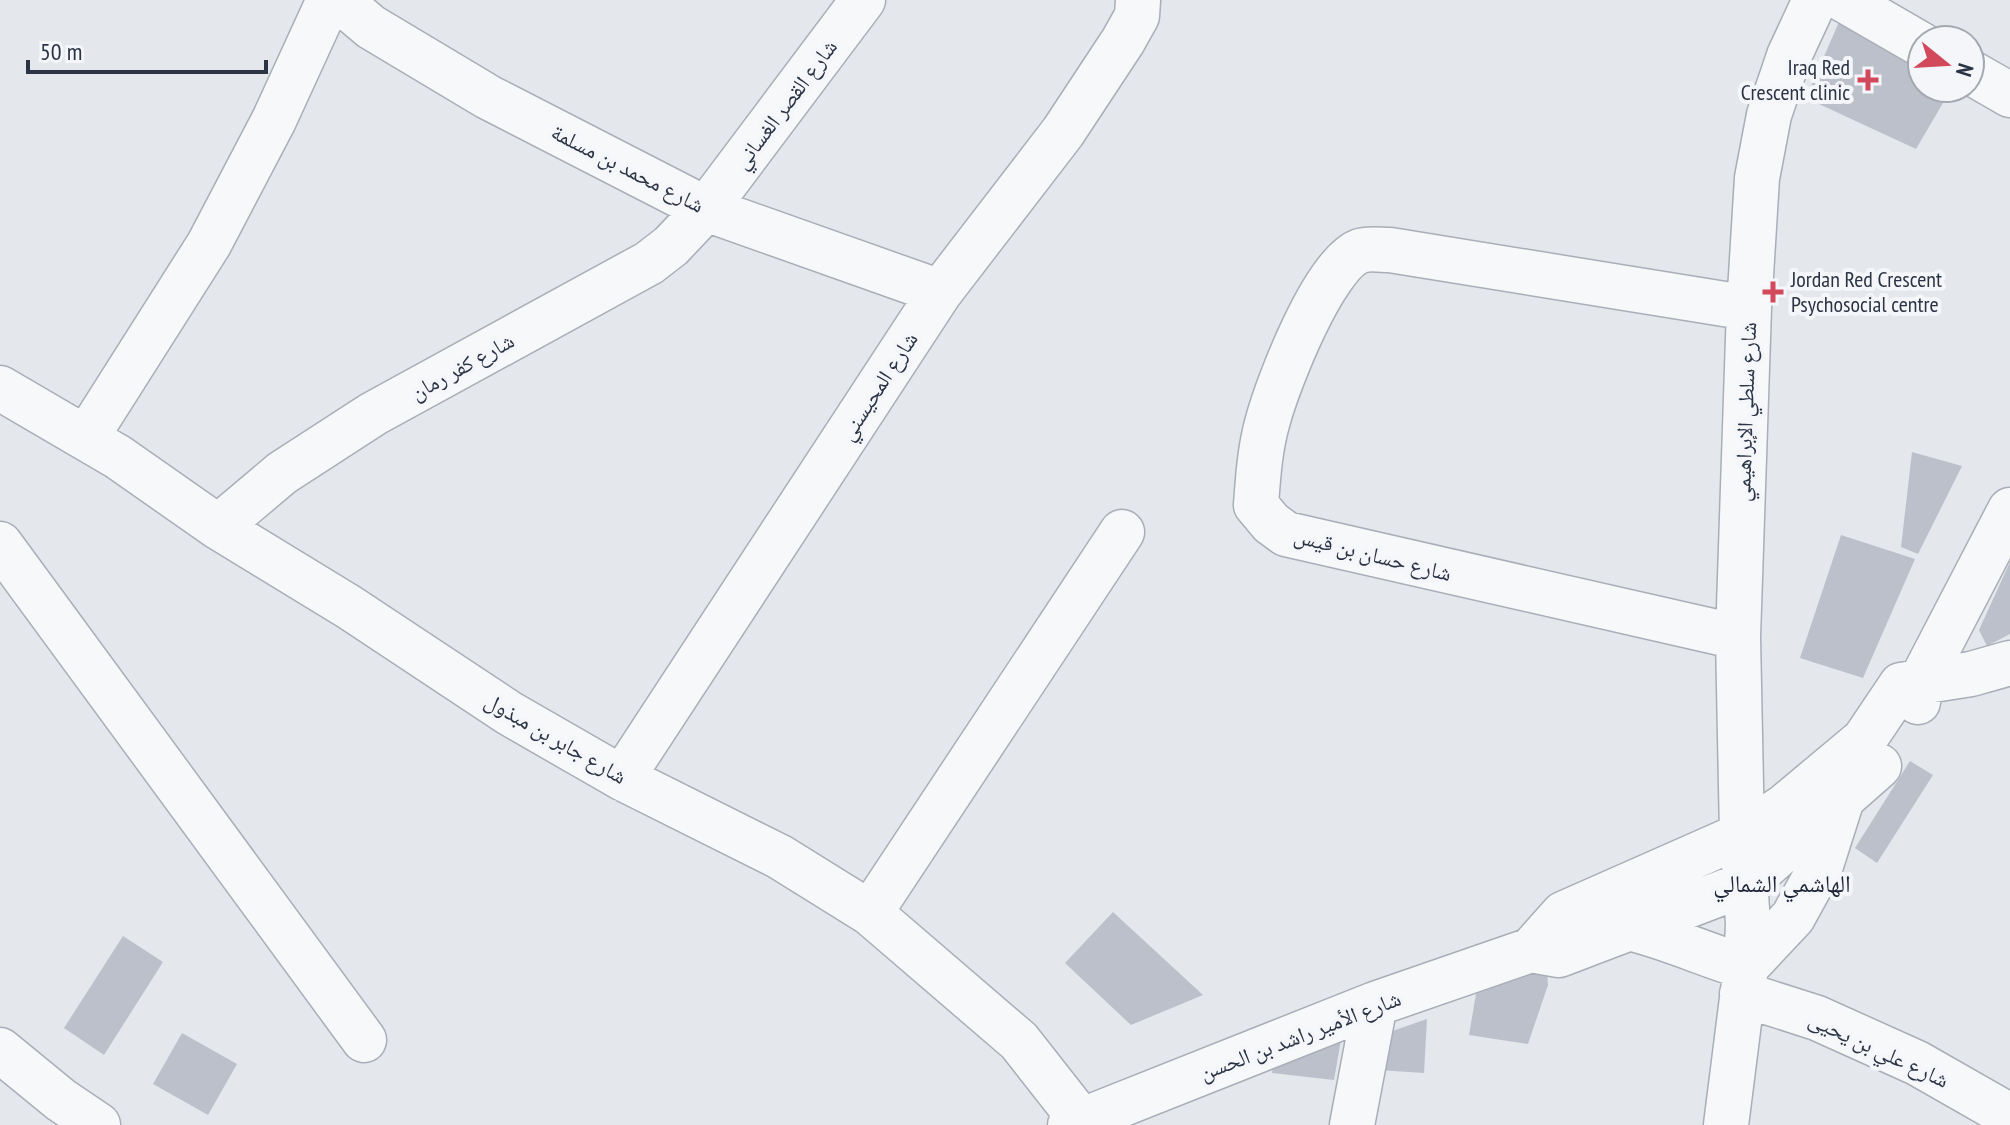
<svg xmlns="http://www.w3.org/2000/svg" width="2010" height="1125" font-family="'PT Sans Narrow','Noto Naskh Arabic',sans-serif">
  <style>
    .building { fill: #bbc0ca }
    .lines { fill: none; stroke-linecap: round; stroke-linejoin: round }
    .minor-casing { stroke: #a9aeb7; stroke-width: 47 }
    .minor { stroke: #f7f8fa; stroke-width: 44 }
    .poi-dot { fill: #d1495b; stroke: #f4f6f9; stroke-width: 3 }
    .labels { text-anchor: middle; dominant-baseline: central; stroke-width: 8; stroke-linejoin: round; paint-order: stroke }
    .poi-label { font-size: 22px; fill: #2b3445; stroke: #f4f6f9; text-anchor: end }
    .street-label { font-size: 22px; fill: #2b3445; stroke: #f4f6f9 }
    .neighbourhood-label { font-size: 24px; fill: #1d2536; stroke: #f4f6f9 }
  </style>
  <rect width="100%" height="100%" fill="#e4e7ec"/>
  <!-- building -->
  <path class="building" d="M 1842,15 L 1922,72 L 1922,88 L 1945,88 L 1950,91 L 1916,149 L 1806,98 Z
    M 1912,452 L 1962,466 L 1918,554 L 1901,547 Z
    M 1841,535 L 1915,559 L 1863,678 L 1800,658 Z
    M 2010,562 L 2010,634 L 1987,646 L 1979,630 Z
    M 1910,761 L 1933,775 L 1877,863 L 1855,848 Z
    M 1113,912 L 1203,995 L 1131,1025 L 1065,963 Z
    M 123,936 L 163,962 L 104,1055 L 64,1028 Z
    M 1546,959 L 1548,985 L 1528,1044 L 1469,1035 L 1477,988 Z
    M 1427,1019 L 1424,1073 L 1378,1070 L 1378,1036 Z
    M 182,1033 L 237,1064 L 208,1115 L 153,1084 Z
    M 1342,1034 L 1334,1080 L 1272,1073 L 1273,1064 Z"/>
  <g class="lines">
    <defs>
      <path id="minor" d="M 339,0 L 371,27 L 488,97 L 706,209 L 940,292
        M 1844,0 L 1922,45
        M 1970,72 L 2010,95
        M 0,388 L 118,457 L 218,527 L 349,607 L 509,713 L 622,778 L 780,857 L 870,913 L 1019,1041 L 1085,1125
        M 86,438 L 209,244 L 274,120 L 329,0
        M 218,527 L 282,473 L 373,414 L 649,263 L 671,246 L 706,209 L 863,0
        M 0,544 L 364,1040
        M 1738,637 L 1286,534 L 1271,523 L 1256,505 C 1258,477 1260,447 1268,420 C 1278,383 1324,264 1360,251 C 1368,248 1381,250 1390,250 L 1749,308
        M 1918,702 L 1921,681 L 2010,510
        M 622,778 L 940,292 L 1063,132 L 1123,41 L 1137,16 L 1138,0
        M 870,913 L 1122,532
        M 1633,929 C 1672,939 1708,956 1746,967 L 1793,917 L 1820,868 L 1842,799
        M 1531,950 L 1559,955 L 1745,884 L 1879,766
        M 1742,994 L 1817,1018 L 1917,1063 L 2010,1116
        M 0,1050 L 61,1100 L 98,1125
        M 1070,1125 L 1375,1004 L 1531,950 L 1563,914 L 1742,835 L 1785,806 L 1864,740 L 1901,685 L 1971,674 L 2010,663
        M 1352,1125 L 1375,1004
        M 1726,1125 L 1746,967 L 1748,924 L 1742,835 L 1738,637 L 1749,308 L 1757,178 L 1769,115 L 1789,56 L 1815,0"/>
    </defs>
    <!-- minor casing -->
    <use href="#minor" class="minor-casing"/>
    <!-- minor -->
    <use href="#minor" class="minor"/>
  </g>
  <!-- markers -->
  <g class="poi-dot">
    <path d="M1864 68h8v8h8v8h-8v8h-8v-8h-8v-8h8z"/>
    <path d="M1769 280h8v8h8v8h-8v8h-8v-8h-8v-8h8z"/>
  </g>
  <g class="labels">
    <!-- poi labels -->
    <g class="poi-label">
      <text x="1850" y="67">Iraq Red<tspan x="1850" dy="25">Crescent clinic</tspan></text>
      <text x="1791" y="279" text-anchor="start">Jordan Red Crescent<tspan x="1791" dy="25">Psychosocial centre</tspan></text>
    </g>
    <!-- street labels -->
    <g class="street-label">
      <text transform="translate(785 104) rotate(-53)">شارع القصر الغساني</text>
      <text transform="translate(628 168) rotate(27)">شارع محمد بن مسلمة</text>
      <text transform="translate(462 366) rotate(-29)">شارع كفر رمان</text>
      <text transform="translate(878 386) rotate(-57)">شارع المحيسني</text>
      <text transform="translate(1745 412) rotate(-88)">شارع سلطي الإبراهيمي</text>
      <text transform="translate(1373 554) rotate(14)">شارع حسان بن قيس</text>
      <text transform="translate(556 738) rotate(30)">شارع جابر بن مبذول</text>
      <text transform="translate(1300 1035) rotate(-21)">شارع الأمير راشد بن الحسن</text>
      <text transform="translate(1879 1049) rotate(25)">شارع علي بن يحيى</text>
    </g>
    <!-- neighbourhood labels -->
    <g class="neighbourhood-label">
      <text x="1782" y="883">الهاشمي الشمالي</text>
    </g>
  </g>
  <!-- north arrow -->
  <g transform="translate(1946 64) rotate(108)"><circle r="38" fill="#f4f6f9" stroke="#a4a8b1" stroke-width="2"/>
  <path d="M0-6L14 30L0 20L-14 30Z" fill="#d1495b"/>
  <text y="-12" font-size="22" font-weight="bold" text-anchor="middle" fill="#2b3445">N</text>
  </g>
  <!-- scale -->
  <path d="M28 60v12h238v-12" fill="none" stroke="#2b3445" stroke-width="4"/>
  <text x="40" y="60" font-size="24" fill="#2b3445" stroke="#f4f6f9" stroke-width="6" paint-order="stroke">50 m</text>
</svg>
